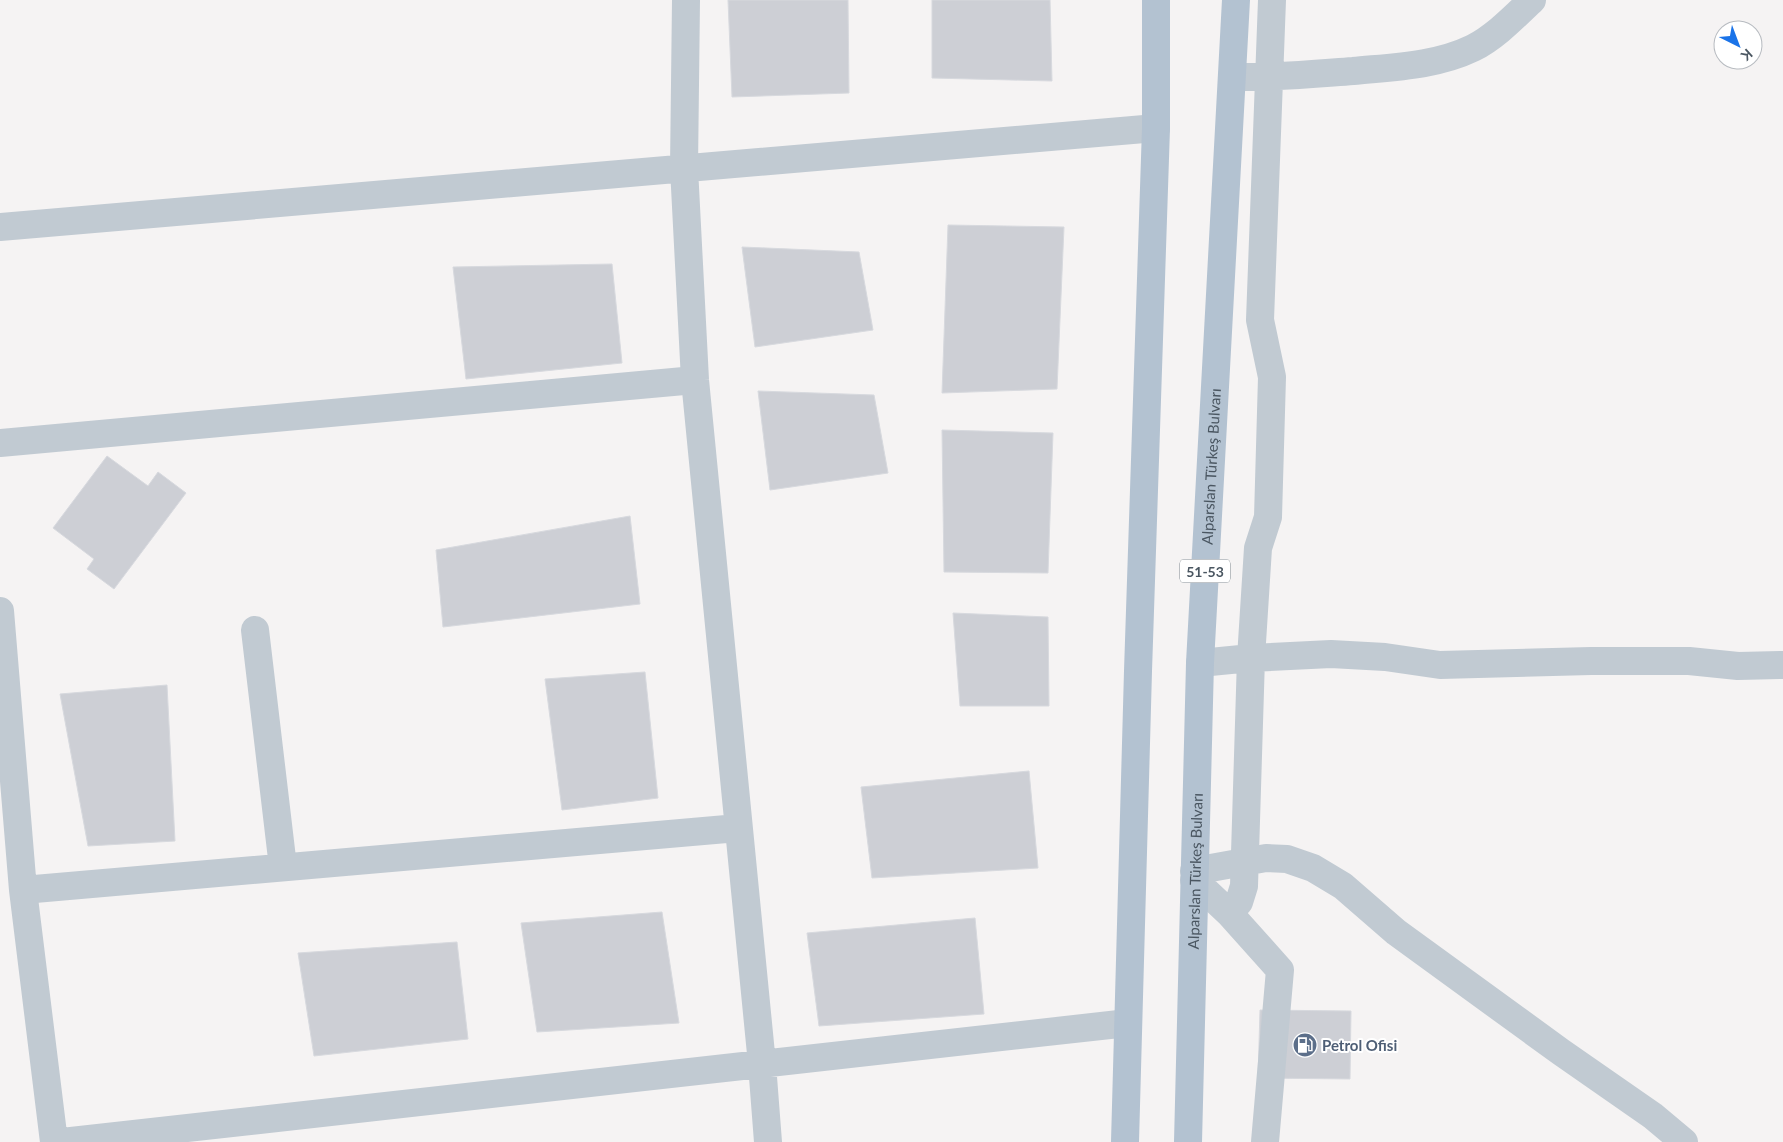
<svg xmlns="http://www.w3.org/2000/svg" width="1783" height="1142" font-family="Lato,sans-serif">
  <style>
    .building { fill: #cdcfd5; stroke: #d7d9de }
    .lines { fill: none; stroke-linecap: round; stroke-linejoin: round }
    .minor { stroke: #c1cad2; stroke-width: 28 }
    .major { stroke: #b3c2d1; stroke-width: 28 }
    .labels { text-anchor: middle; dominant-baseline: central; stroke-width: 4; stroke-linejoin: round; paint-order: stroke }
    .shield { fill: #fff; stroke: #808990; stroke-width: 1 }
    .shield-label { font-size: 14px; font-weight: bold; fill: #4a5661 }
    .street-label { font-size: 15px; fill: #4a5661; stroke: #fff }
    .service-label { font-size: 15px; font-weight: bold; fill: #4e5e75; stroke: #fff; text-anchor: start }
  </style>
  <rect width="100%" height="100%" fill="#f5f3f3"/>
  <!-- building -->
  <path class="building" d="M 728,0 L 848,0 L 849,93 L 732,97 Z
    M 932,0 L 1050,0 L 1052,81 L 932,78 Z
    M 948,225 L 1064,227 L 1057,389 L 942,393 Z
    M 742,247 L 859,252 L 873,330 L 755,347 Z
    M 612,264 L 622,363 L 466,379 L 453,267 Z
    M 758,391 L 874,395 L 888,473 L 770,490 Z
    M 942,430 L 1053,433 L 1048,573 L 944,572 Z
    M 107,456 L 148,486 L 158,472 L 186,493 L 114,589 L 87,569 L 94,559 L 53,528 Z
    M 630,516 L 640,604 L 443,627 L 436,550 Z
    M 953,613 L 1048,617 L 1049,706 L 960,706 Z
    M 645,672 L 658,798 L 562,810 L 545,679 Z
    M 167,685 L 175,841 L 88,846 L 60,694 Z
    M 1029,771 L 1038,868 L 872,878 L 861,787 Z
    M 662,912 L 679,1023 L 537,1032 L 521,923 Z
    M 975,918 L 984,1014 L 819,1026 L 807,933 Z
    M 457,942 L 468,1039 L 314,1056 L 298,953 Z
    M 1260,1010 L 1351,1011 L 1350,1079 L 1258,1078 Z"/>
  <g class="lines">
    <!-- minor -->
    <path class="minor" d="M 686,0 L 684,168 L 695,380 L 762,1064 L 768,1142
      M 1232,77 C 1273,78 1313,74 1353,71 C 1393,67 1436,66 1473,48 C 1495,37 1514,17 1532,0
      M 0,227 L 1156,128
      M 0,443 L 695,380
      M 0,611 L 23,890 L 54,1142
      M 255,630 L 283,867
      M 1200,663 L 1251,658 L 1331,654 L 1385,657 L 1440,665 L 1591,661 L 1689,661 L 1738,666 L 1783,665
      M 1194,871 L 1266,858 L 1287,859 L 1313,868 L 1343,886 L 1396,932 L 1561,1052 L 1653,1116 L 1684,1142
      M 1194,880 L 1229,913 L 1280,970 L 1265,1142
      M 23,890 L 738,828
      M 1229,913 L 1239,902 L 1244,886 L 1251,658 L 1258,548 L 1268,517 L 1272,377 L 1260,320 L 1272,0
      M 62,1142 L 1128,1023"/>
    <!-- major -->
    <g class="major">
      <path d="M 1125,1142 L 1138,671 L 1156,128 L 1156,0"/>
      <path id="s1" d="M 1188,1142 L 1200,663 L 1236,0"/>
    </g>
  </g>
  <!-- icons -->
  <defs>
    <symbol id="fuel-disc" viewBox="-11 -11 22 22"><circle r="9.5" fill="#5c6f8a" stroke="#fff"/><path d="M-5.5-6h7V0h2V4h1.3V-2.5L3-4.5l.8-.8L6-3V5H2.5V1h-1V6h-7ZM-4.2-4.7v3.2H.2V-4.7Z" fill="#fff"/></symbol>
  </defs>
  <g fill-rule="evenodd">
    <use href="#fuel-disc" x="1291" y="1031" width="28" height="28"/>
  </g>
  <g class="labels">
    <!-- shield labels -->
    <rect class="shield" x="1180" y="559.5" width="50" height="23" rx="4"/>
    <g class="shield-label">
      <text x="1205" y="571">51-53</text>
    </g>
    <!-- street labels -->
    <g class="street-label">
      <text stroke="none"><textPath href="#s1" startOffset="676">Alparslan Türkeş Bulvarı</textPath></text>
      <text stroke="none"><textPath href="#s1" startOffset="271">Alparslan Türkeş Bulvarı</textPath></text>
    </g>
    <!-- service labels -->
    <g class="service-label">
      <text x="1322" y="1045">Petrol Ofisi</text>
    </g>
  </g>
  <!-- north arrow -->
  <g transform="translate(1738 45) rotate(138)"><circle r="24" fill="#ffffff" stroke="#b7bbc0"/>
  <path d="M0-4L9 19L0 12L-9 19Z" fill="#1a73e8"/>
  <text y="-8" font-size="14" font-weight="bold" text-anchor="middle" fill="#4a5661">K</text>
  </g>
</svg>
